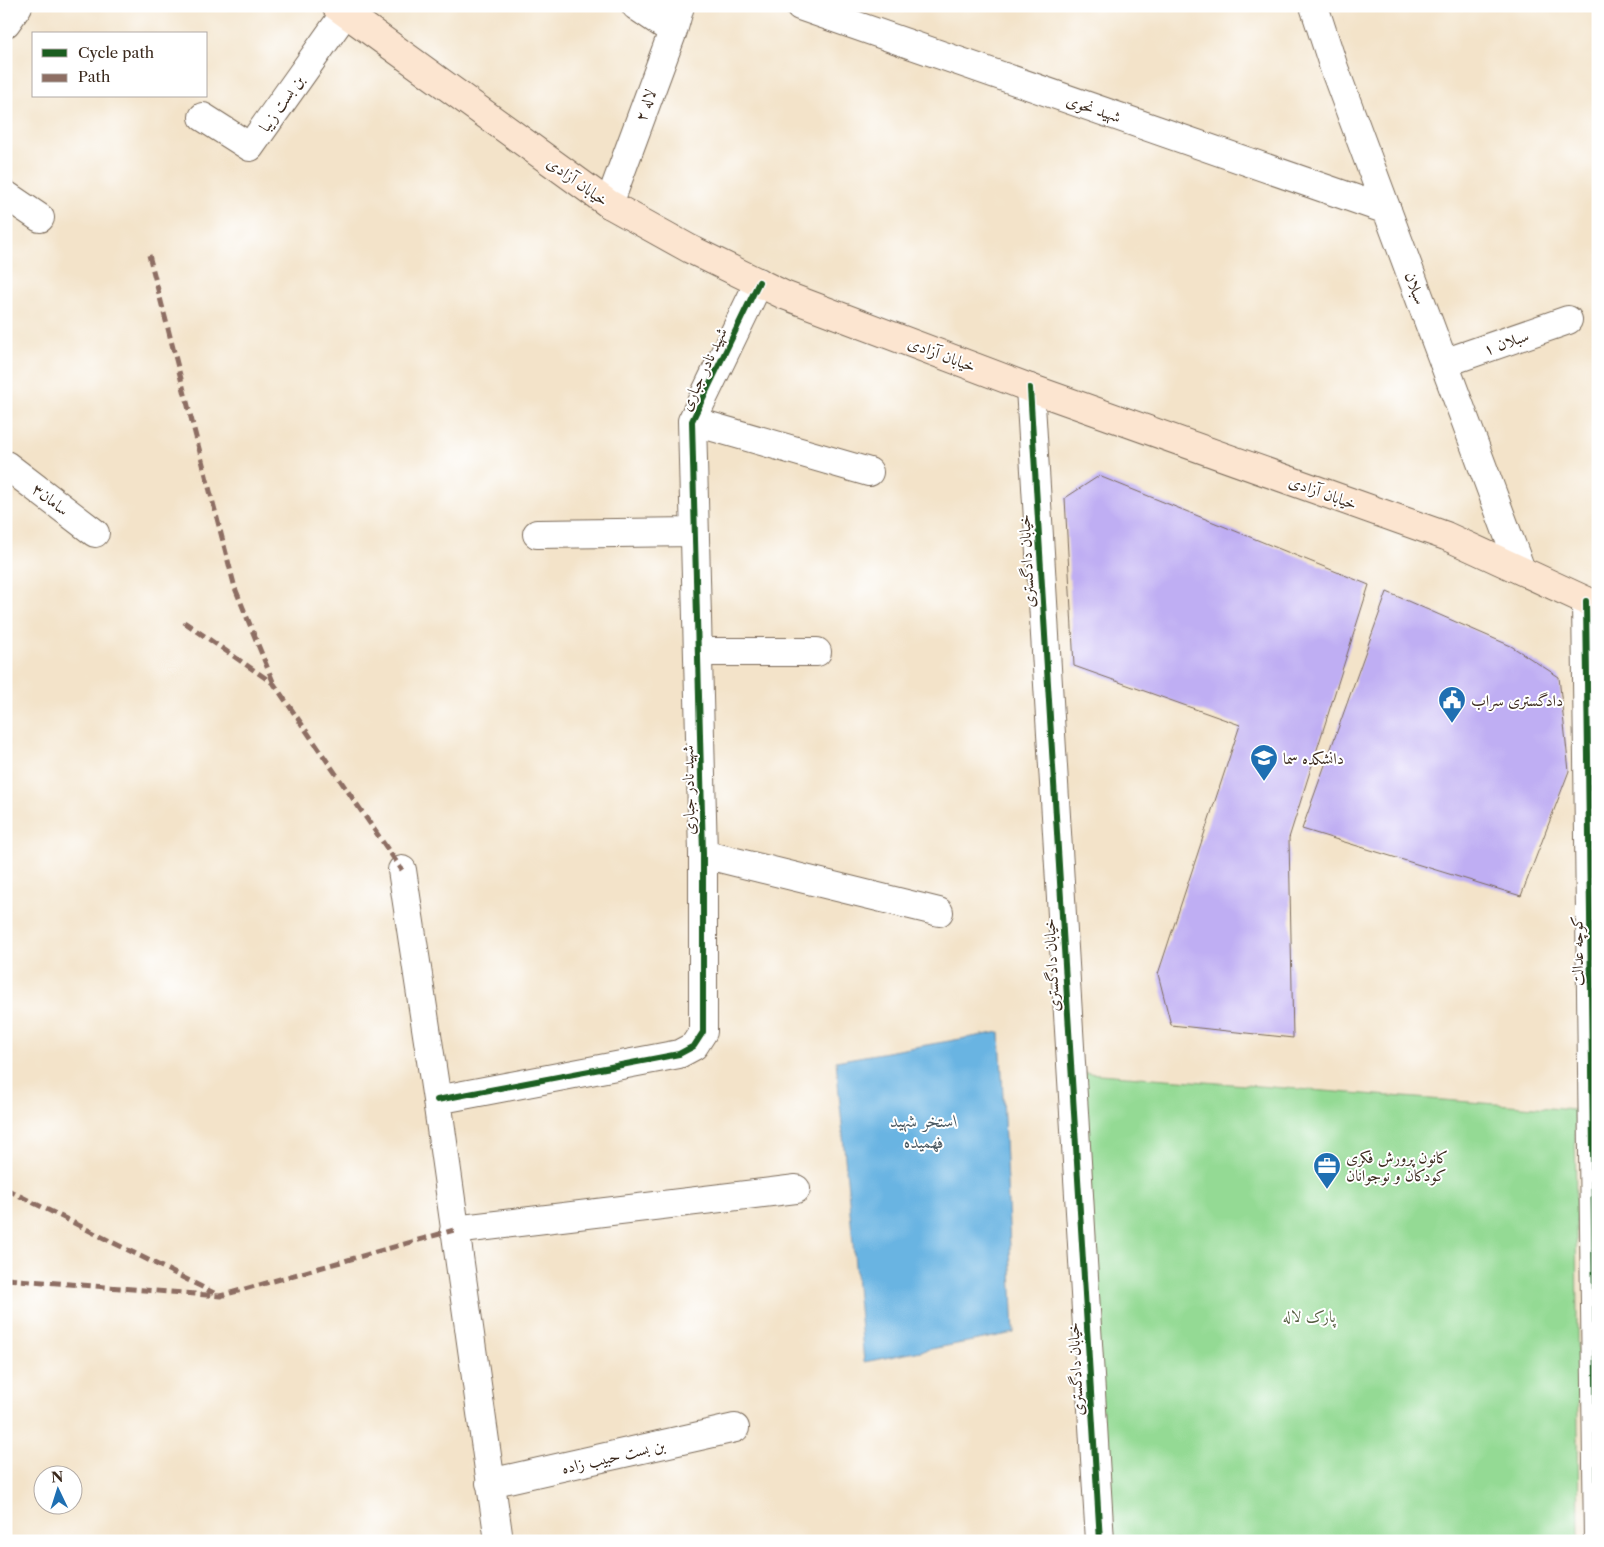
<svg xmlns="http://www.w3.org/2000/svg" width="1604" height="1547" font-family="'Libre Caslon Text',Amiri,serif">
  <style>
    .green { fill: #94da94; stroke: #688259 }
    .water { fill: #69b4e2; stroke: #526f80 }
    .building { fill: #bfaef3 }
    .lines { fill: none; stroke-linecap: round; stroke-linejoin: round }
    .minor-casing { stroke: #7b6b5a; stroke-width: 30 }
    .tertiary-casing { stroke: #7b6b5a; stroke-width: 30 }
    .secondary-casing { stroke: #7b6b5a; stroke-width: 30 }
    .minor { stroke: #fff; stroke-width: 28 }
    .tertiary { stroke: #fff; stroke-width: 28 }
    .secondary { stroke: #fce5d0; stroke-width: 28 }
    .quiet { stroke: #8d6e63; stroke-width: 5; stroke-dasharray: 10 5; stroke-linecap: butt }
    .cycleway-casing { stroke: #fff; stroke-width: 9 }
    .cycleway { stroke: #1b5e20; stroke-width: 6 }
    .labels { text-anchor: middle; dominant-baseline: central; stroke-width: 4; stroke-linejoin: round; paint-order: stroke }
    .street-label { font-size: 16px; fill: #3b2a1e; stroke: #fff }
    .poi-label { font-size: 16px; fill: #3b2a1e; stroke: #fff; text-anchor: start }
    .park-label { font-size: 16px; fill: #565f41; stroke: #fff }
    .water-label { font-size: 18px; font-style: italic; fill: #4b5a63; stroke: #fff }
  </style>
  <rect width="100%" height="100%" fill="#fff"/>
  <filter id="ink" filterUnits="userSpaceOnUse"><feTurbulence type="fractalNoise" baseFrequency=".02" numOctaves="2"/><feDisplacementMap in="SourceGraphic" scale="10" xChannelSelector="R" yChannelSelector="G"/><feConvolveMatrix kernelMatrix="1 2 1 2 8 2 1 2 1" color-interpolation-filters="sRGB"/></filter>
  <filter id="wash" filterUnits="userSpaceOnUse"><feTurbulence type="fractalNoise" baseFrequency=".0096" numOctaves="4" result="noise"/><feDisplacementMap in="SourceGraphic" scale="20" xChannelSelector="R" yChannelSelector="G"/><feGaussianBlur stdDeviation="1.12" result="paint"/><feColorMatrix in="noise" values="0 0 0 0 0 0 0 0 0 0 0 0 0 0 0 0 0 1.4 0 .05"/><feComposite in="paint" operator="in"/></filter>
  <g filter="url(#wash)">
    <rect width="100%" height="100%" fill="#f3e3c9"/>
    <!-- green -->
    <path class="green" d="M 1073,1072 L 1575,1110 L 1579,1541 L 1091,1541 Z"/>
    <!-- water -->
    <path class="water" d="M 1000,1032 L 1014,1333 L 864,1362 L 836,1061 Z"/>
    <g id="blocks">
      <!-- building -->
      <path class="building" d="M 1099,476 L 1369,585 L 1289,838 L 1293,1038 L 1171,1025 L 1158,974 L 1240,725 L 1074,666 L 1065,498 Z
        M 1387,592 L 1511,646 L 1559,677 L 1569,771 L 1521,896 L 1302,829 Z"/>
    </g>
  </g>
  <g filter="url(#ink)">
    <use href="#blocks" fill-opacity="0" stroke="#7b6b5a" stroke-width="1"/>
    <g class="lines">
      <defs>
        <path id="minor" d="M 636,6 L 673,31
          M 800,6 L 1387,210
          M 6,23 L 18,6
          M 203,117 L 250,147 L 345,13
          M 6,195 L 40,218
          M 609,204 L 673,31 L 680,6
          M 1444,363 L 1568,320
          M 1030,388 L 1100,1541
          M 692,421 L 869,472
          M 6,465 L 95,533
          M 537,534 L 695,532
          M 1586,601 L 1598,1541
          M 698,652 L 817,652
          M 703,854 L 939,912
          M 402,870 L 437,1100 L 499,1541
          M 437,1100 L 679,1054 L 694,1046 L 703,1032 L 703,854 L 692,421 L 759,282
          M 454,1230 L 796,1189
          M 490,1483 L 735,1428"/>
        <path id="tertiary" d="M 1314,6 L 1334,68 L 1521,570"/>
        <path id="secondary" d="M 336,6 L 609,204 L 690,249 L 784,295 L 1030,388 L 1446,536 L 1598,606"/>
      </defs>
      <!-- minor casing -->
      <use href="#minor" class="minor-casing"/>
      <!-- tertiary casing -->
      <use href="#tertiary" class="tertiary-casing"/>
      <!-- secondary casing -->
      <use href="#secondary" class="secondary-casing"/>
      <!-- minor -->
      <use href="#minor" class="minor"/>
      <!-- tertiary -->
      <use href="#tertiary" class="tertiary"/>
      <!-- secondary -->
      <use href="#secondary" class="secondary"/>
      <!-- quiet -->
      <path class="quiet" d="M 149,255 L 235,588 L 274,684
        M 184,622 L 274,684 L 402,870
        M 6,1189 L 214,1293
        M 6,1279 L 220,1296 L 454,1230"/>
      <defs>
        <path id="cycleway" d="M 1030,388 L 1100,1541
          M 1586,601 L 1598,1541
          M 437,1100 L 679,1054 L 694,1046 L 703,1032 L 703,854 L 692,421 L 759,282"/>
      </defs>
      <!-- cycleway casing -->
      <use href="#cycleway" class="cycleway-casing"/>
      <!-- cycleway -->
      <use href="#cycleway" class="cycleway"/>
    </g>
  </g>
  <!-- icons -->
  <defs>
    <symbol id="civic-pin" viewBox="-11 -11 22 30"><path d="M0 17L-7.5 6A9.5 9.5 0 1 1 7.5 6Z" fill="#1f6fb2" stroke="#fff"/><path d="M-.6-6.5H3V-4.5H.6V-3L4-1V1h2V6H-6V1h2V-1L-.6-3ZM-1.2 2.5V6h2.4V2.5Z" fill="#fff"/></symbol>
    <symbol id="university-pin" viewBox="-11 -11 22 30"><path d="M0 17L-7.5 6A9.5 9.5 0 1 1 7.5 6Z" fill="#1f6fb2" stroke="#fff"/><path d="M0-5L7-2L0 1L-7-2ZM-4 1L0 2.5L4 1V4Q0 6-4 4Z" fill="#fff"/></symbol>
    <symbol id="office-pin" viewBox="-11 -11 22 30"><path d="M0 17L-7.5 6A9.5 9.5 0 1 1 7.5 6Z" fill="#1f6fb2" stroke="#fff"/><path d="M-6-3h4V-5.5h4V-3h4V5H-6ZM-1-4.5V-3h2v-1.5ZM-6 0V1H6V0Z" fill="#fff"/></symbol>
  </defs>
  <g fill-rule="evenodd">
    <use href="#civic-pin" x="1436" y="684" width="32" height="43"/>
    <use href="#university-pin" x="1248" y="742" width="32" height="43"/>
    <use href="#office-pin" x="1311" y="1150" width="32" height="43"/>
  </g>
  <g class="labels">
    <!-- street labels -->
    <g class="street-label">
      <text transform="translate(281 103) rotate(-55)">بن بست زیبا</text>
      <text transform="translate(645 105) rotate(-70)">لاله ۲</text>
      <text transform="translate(1094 108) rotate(19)">شهید نحوی</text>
      <text transform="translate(578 181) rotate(36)">خیابان آزادی</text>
      <text transform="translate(1416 288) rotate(70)">سبلان</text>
      <text transform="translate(1506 342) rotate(-19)">سبلان ۱</text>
      <text transform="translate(942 354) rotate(21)">خیابان آزادی</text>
      <text transform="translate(703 369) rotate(-65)">شهید نادر جباری</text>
      <text transform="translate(1323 492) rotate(20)">خیابان آزادی</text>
      <text transform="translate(51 499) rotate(38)">سامان۳</text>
      <text transform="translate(1026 561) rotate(-93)">خیابان دادگستری</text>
      <text transform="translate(688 790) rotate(-91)">شهید نادر جباری</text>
      <text transform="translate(1577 951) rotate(-91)">کوچه عدالت</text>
      <text transform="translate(1051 965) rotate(-93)">خیابان دادگستری</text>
      <text transform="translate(1075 1369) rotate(-93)">خیابان دادگستری</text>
      <text transform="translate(613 1456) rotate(-13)">بن بست حبیب زاده</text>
    </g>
    <!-- poi labels -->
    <g class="poi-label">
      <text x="1471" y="700">دادگستری سراب</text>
      <text x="1283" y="758">دانشکده سما</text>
      <text x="1346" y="1157">کانون پرورش فکری<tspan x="1346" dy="18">کودکان و نوجوانان</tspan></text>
    </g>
    <!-- park labels -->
    <g class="park-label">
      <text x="1309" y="1316">پارک لاله</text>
    </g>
    <!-- water labels -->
    <g class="water-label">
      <text x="924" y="1121">استخر شهید<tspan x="924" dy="21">فهمیده</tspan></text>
    </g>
  </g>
  <!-- margin -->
  <rect width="1604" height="1547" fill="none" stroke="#fff" stroke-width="25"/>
  <!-- legend -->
  <rect x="32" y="32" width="175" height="65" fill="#ffffff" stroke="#b1aaa5"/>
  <rect x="42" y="49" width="25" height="8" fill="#1b5e20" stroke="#b1aaa5"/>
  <text x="78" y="58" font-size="15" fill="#3b2a1e">Cycle path</text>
  <rect x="42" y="74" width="25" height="8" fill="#8d6e63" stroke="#b1aaa5"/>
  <text x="78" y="82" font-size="15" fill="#3b2a1e">Path</text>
  <!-- north arrow -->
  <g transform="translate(58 1490) rotate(356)"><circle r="24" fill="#ffffff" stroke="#b1aaa5"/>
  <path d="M0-4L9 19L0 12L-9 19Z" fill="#1f6fb2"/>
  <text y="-8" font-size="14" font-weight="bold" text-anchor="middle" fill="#3b2a1e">N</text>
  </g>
</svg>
